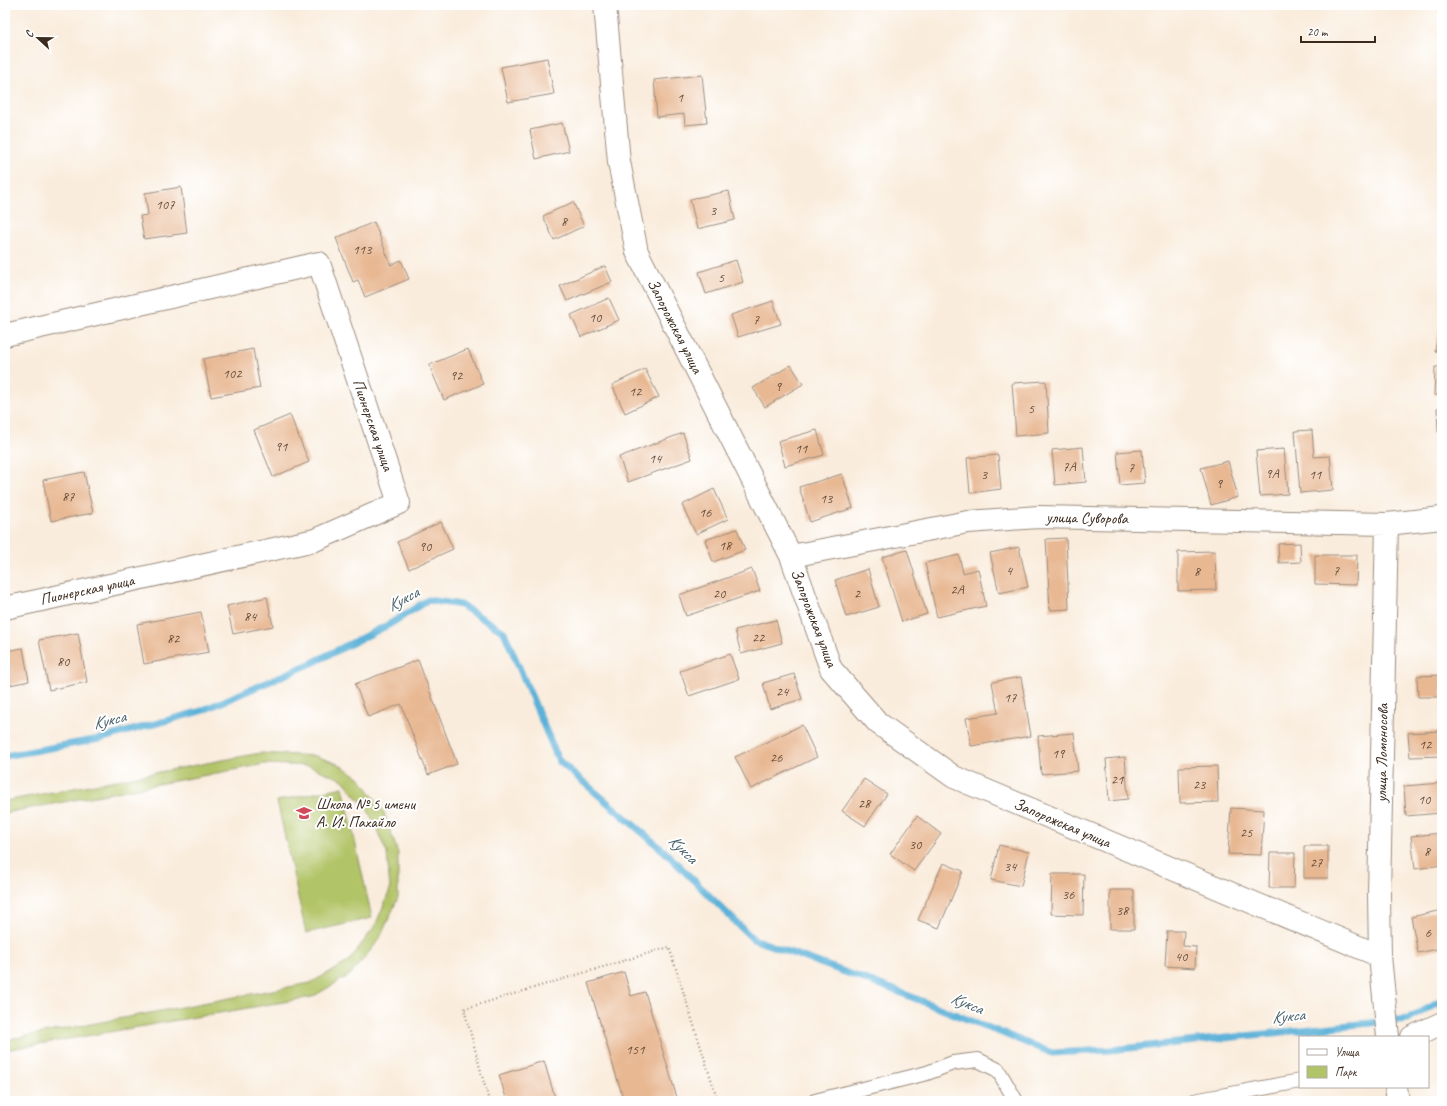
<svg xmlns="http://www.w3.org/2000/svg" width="1447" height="1106" font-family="Caveat,sans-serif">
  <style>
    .green { fill: #b2c468; stroke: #767743 }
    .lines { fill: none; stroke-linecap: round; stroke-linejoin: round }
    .stream { stroke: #5cb1d8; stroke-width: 7 }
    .building { fill: #e8b893 }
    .service-casing { stroke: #9a8b7d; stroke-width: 16 }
    .minor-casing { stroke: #9a8b7d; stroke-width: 24 }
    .path { stroke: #9a8b7d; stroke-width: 2.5; stroke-dasharray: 1 3; stroke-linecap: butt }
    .service { stroke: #fff; stroke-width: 14 }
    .minor { stroke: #fff; stroke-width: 22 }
    .labels { text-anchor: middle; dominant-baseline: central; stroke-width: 4; stroke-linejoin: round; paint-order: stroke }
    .number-label { font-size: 14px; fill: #664e3b }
    .street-label { font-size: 16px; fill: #3b2a1e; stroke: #fff }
    .poi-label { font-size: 16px; fill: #3b2a1e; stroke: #fff; text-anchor: start }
    .water-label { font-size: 17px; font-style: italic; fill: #486068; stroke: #fff }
  </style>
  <rect width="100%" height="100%" fill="#fff"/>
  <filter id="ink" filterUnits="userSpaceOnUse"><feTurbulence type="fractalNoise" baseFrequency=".025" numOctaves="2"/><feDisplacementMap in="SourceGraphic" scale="8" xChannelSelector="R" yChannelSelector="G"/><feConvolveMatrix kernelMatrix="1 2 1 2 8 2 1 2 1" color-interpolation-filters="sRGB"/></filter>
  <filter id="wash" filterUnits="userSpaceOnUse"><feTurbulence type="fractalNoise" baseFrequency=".012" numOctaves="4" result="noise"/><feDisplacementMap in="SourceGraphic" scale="16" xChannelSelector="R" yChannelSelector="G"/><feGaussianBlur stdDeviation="0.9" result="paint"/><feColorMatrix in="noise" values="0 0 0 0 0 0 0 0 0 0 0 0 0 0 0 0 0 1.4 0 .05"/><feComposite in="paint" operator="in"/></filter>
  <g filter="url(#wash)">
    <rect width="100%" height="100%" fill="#f9ecdc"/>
    <!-- green -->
    <path class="green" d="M 260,753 L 316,756 L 338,764 L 359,777 L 383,810 L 398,853 L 398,898 L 379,940 L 350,975 L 312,997 L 5,1050 L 5,1040 L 310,983 L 348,962 L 375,926 L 390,890 L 387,853 L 369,812 L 343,780 L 309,766 L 265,764 L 5,813 L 5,801 Z
      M 343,787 L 372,918 L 306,933 L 277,801 Z"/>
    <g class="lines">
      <!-- stream -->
      <path class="stream" d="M 5,756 L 100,739 L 201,711 L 312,663 L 390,624 L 428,600 L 461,605 L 504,632 L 559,761 L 665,852 L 753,939 L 889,988 L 1052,1053 L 1110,1050 L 1408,1019 L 1442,1001"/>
    </g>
    <g id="blocks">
      <!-- building -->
      <path class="building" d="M 547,58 L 554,94 L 508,102 L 501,67 Z
        M 702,75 L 707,123 L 685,125 L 684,114 L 657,117 L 654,80 Z
        M 562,123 L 569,151 L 536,159 L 530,130 Z
        M 181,187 L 187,233 L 144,239 L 140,216 L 148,215 L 145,193 Z
        M 729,191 L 735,220 L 697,229 L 690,199 Z
        M 573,202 L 584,226 L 554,240 L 543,216 Z
        M 374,222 L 391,265 L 401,260 L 409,279 L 365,297 L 358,280 L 353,282 L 336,238 Z
        M 736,260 L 743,282 L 706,294 L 699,272 Z
        M 605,266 L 612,282 L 567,301 L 560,286 Z
        M 609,298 L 619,320 L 581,337 L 571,315 Z
        M 773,301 L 781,324 L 738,337 L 731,315 Z
        M 1440,325 L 1442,326 L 1442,352 L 1435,351 Z
        M 253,349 L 260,388 L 211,397 L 203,359 Z
        M 468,349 L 483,384 L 444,400 L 429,365 Z
        M 791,365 L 803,384 L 765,407 L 753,388 Z
        M 1435,367 L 1442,367 L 1442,395 L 1434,395 Z
        M 645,369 L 659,397 L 625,413 L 612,385 Z
        M 1046,381 L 1049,433 L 1016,436 L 1012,383 Z
        M 1442,407 L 1442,432 L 1438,432 L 1437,408 Z
        M 290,415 L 309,462 L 273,477 L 254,430 Z
        M 817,430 L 824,455 L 785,466 L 778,441 Z
        M 1312,430 L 1314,457 L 1330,456 L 1333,490 L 1300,493 L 1295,431 Z
        M 683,433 L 692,459 L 628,482 L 619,457 Z
        M 1083,447 L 1086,482 L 1055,485 L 1052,450 Z
        M 1284,449 L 1288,494 L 1260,496 L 1256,451 Z
        M 1142,450 L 1145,483 L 1120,485 L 1117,452 Z
        M 998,455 L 1001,489 L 970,493 L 967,458 Z
        M 1228,461 L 1238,497 L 1211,505 L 1201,468 Z
        M 84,472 L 93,513 L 51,521 L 43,480 Z
        M 842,474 L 853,508 L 810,522 L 799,487 Z
        M 714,489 L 728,519 L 696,534 L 682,505 Z
        M 441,522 L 453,549 L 409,569 L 397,542 Z
        M 737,529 L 745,550 L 713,562 L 705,540 Z
        M 1066,538 L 1069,609 L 1050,610 L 1046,539 Z
        M 1300,543 L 1301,562 L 1279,563 L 1278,544 Z
        M 1019,547 L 1028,587 L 999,593 L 990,553 Z
        M 907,550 L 927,614 L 902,622 L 882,557 Z
        M 1215,551 L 1216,590 L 1178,591 L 1178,552 Z
        M 959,555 L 963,573 L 978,569 L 986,606 L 937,617 L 925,563 Z
        M 1315,555 L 1357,555 L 1356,585 L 1315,584 Z
        M 752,569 L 760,591 L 686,616 L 679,595 Z
        M 868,569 L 879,607 L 846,617 L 835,580 Z
        M 267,597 L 273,626 L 233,634 L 227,606 Z
        M 201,612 L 209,652 L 144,664 L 137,624 Z
        M 776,620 L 782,643 L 741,654 L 735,630 Z
        M 78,633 L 87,682 L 49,690 L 39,640 Z
        M 23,648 L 29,681 L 5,686 L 5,651 Z
        M 730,654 L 739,679 L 689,696 L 680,671 Z
        M 418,660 L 457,764 L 428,775 L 401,704 L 368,717 L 355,684 Z
        M 794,674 L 802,699 L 770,709 L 763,683 Z
        M 1442,675 L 1442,697 L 1418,697 L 1417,676 Z
        M 1021,677 L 1031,736 L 971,746 L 966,718 L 998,713 L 992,682 Z
        M 802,725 L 817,757 L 751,789 L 735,757 Z
        M 1440,731 L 1442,756 L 1410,757 L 1408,733 Z
        M 1074,733 L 1078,771 L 1041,774 L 1038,736 Z
        M 1125,757 L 1128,799 L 1109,801 L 1106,759 Z
        M 1217,766 L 1218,802 L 1180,803 L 1179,767 Z
        M 864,779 L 887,794 L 865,826 L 842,811 Z
        M 1442,783 L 1442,813 L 1406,816 L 1404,786 Z
        M 1231,808 L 1264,810 L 1261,855 L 1228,854 Z
        M 917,816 L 941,834 L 914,871 L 890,854 Z
        M 1442,833 L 1442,865 L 1415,869 L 1411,836 Z
        M 999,845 L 1029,852 L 1021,886 L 991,880 Z
        M 1304,846 L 1328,846 L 1328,878 L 1304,878 Z
        M 1270,853 L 1295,853 L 1294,888 L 1269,888 Z
        M 943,863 L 963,871 L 939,928 L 918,920 Z
        M 1052,874 L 1084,874 L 1083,915 L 1051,914 Z
        M 1110,890 L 1134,890 L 1134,929 L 1110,929 Z
        M 1442,910 L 1442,948 L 1418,953 L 1411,917 Z
        M 1167,931 L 1184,931 L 1183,946 L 1196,947 L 1195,968 L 1165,966 Z
        M 624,972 L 631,996 L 645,992 L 678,1101 L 624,1101 L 588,983 Z
        M 544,1061 L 556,1101 L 507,1101 L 499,1075 Z"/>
    </g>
  </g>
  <g filter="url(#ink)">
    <use href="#blocks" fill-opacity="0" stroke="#9a8b7d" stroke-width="1"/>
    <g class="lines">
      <defs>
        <path id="service" d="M 815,1101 L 927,1073 L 953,1063 L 978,1060 L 998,1070 L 1016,1101
          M 1194,1101 L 1300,1081"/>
        <path id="minor" d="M 605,5 L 619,162 L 637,252 L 791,556 L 831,669 L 878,723 L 954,777 L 1380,956
          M 5,335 L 319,263 L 399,503 L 315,540 L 5,608
          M 1387,524 L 1379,894 L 1380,956 L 1388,1037
          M 791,556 L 968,522 L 1038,517 L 1387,524 L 1442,518
          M 1412,1037 L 1442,1023
          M 1396,1087 L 1398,1101"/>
      </defs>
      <!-- service casing -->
      <use href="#service" class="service-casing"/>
      <!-- minor casing -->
      <use href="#minor" class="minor-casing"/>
      <!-- path -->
      <path class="path" d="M 489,1101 L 464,1009 L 669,947 L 718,1101"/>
      <!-- service -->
      <use href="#service" class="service"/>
      <!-- minor -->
      <use href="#minor" class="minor"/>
    </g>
  </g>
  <!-- icons -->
  <defs>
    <symbol id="school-bare" viewBox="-9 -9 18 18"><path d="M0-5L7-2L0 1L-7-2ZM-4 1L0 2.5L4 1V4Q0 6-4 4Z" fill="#d1495b" stroke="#fff" stroke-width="2.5" paint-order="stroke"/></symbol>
  </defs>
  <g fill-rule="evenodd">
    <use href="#school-bare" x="293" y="802" width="22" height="22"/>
  </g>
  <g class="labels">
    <!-- number labels -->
    <g class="number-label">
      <text x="680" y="97">1</text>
      <text x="165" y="204">107</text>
      <text x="713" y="210">3</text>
      <text x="564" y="221">8</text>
      <text x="362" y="249">113</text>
      <text x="721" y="277">5</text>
      <text x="595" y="317">10</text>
      <text x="756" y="319">7</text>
      <text x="232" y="373">102</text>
      <text x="456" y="375">92</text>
      <text x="778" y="386">9</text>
      <text x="635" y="391">12</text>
      <text x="1031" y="408">5</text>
      <text x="281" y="446">91</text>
      <text x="801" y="448">11</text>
      <text x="655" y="458">14</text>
      <text x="1069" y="466">7А</text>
      <text x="1131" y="467">7</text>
      <text x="1272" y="473">9А</text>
      <text x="984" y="474">3</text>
      <text x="1315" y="474">11</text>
      <text x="1219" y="483">9</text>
      <text x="68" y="496">87</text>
      <text x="826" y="498">13</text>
      <text x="705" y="512">16</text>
      <text x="725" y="545">18</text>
      <text x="425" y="546">90</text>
      <text x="1009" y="570">4</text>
      <text x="1336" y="570">7</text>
      <text x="1197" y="571">8</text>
      <text x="957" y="589">2А</text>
      <text x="719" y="593">20</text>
      <text x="857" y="593">2</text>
      <text x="250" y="616">84</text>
      <text x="758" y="637">22</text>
      <text x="173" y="638">82</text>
      <text x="63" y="661">80</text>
      <text x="782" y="691">24</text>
      <text x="1010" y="697">17</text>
      <text x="1425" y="744">12</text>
      <text x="1058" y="753">19</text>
      <text x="776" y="757">26</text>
      <text x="1117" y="779">21</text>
      <text x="1199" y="784">23</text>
      <text x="1424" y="799">10</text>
      <text x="864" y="803">28</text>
      <text x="1246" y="832">25</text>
      <text x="915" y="844">30</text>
      <text x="1427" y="851">8</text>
      <text x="1316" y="862">27</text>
      <text x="1010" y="866">34</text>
      <text x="1068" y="894">36</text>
      <text x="1122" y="910">38</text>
      <text x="1428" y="932">6</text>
      <text x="1181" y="956">40</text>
      <text x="635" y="1049">151</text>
    </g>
    <!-- street labels -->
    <g class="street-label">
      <text transform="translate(675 326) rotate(63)">Запорожская улица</text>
      <text transform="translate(373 425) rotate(71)">Пионерская улица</text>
      <text transform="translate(1087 518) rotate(1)">улица Суворова</text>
      <text transform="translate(87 590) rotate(-12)">Пионерская улица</text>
      <text transform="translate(814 618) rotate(69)">Запорожская улица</text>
      <text transform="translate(1382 753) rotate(-89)">улица Ломоносова</text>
      <text transform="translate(1062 823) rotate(23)">Запорожская улица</text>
    </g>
    <!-- poi labels -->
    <g class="poi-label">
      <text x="316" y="804">Школа № 5 имени<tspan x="316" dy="18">А. И. Пахайло</tspan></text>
    </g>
    <!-- water labels -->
    <g class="water-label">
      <text transform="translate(403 599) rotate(-29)">Кукса</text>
      <text transform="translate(109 720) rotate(-14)">Кукса</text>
      <text transform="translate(683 849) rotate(44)">Кукса</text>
      <text transform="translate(967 1003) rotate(22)">Кукса</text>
      <text transform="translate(1288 1016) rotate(-6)">Кукса</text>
    </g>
  </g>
  <!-- margin -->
  <rect width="1447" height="1106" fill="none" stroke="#fff" stroke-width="20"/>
  <!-- legend -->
  <rect x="1299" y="1036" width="130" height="52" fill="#ffffff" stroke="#b1aaa5"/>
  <rect x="1307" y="1049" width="20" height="6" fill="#ffffff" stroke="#b1aaa5"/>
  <text x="1335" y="1056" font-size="12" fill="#3b2a1e">Улица</text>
  <rect x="1307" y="1066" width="20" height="12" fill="#b2c468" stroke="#b1aaa5"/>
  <text x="1335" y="1076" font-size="12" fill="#3b2a1e">Парк</text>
  <!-- north arrow -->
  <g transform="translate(38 38) rotate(292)" stroke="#ffffff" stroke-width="3" paint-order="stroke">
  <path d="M0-3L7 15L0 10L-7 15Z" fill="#3b2a1e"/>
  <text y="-6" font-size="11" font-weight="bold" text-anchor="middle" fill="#3b2a1e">С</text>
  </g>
  <!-- scale -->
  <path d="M1301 36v6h74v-6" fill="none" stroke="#3b2a1e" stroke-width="2"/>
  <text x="1307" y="36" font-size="12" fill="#3b2a1e" stroke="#ffffff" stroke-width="3" paint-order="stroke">20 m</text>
</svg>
